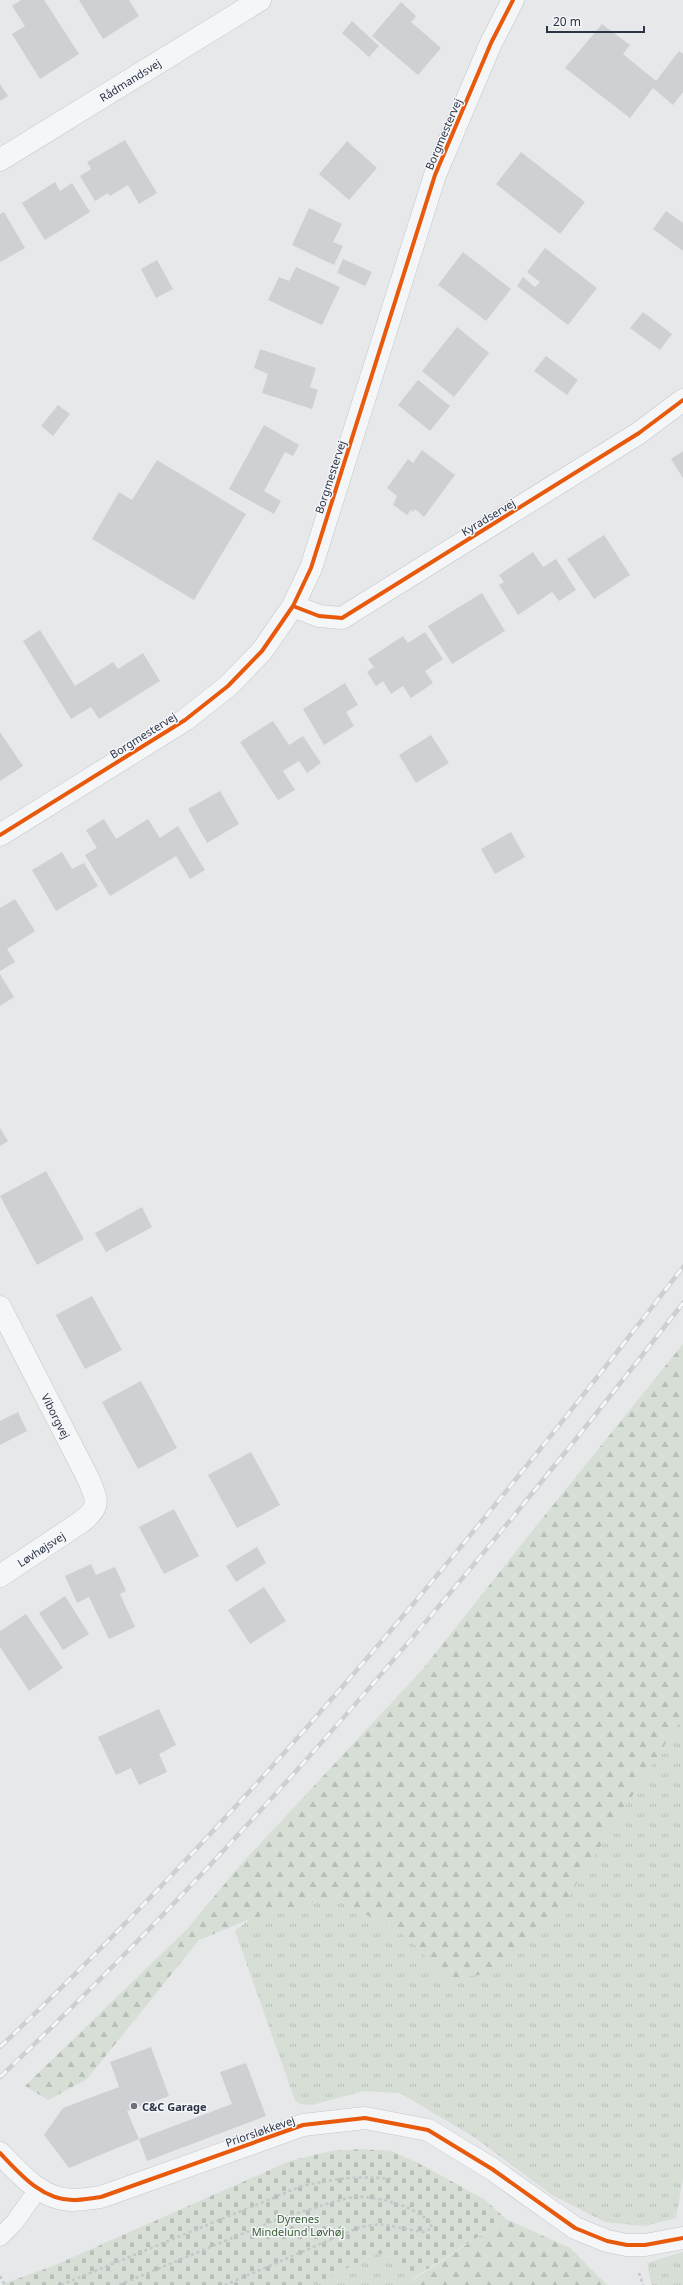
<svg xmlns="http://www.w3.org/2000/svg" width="683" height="2285" font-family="'Noto Sans',sans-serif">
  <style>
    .grass { fill: url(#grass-tufts) }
    .forest { fill: url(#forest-firs) }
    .cemetery { fill: url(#cemetery-stones) }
    .building { fill: #ced0d3 }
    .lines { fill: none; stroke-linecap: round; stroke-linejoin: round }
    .lane-casing { stroke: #c4c6c8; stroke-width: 19 }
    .street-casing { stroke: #c4c6c8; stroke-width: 23 }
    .path { stroke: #c5c6ca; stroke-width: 2.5; stroke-dasharray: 3 3; stroke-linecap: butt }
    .lane { stroke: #f5f6f7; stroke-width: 18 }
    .street { stroke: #f5f6f7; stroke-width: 22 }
    .rail-casing { stroke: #cecfd2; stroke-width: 4.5 }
    .rail { stroke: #f4f6f9; stroke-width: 3; stroke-dasharray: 9; stroke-linecap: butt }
    .cycleway-casing { stroke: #f4f6f9; stroke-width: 6 }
    .cycleway { stroke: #e8590c; stroke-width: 4 }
    .poi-dot { fill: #6c737f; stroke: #f4f6f9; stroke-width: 1.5 }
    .labels { text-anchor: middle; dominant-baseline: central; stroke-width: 3; stroke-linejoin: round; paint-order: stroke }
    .street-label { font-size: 11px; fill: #2b3445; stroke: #f4f6f9 }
    .poi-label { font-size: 11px; font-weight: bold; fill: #2b3445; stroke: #f4f6f9; text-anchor: start }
    .park-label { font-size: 11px; fill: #3f6138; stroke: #f4f6f9 }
  </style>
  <defs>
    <pattern id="grass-tufts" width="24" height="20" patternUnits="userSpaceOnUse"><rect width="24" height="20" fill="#d6ded6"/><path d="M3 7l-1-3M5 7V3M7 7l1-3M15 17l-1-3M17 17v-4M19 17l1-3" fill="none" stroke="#b8bfb9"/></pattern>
    <pattern id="forest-firs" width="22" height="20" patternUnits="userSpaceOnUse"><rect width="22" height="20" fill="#d6ded6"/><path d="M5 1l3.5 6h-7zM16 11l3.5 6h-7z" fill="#b8bfb9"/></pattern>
    <pattern id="cemetery-stones" width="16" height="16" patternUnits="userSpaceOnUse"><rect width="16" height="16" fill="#d6ded6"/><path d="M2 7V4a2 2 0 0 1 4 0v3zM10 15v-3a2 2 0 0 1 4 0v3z" fill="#b8bfb9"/></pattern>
  </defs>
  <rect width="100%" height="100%" fill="#e6e8ea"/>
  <!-- grass -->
  <path class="grass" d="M 683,1716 L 683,2178 L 676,2218 L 644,2226 L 605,2222 L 552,2195 L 474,2137 L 400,2093 L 364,2091 L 311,2105 L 300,2104 L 295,2100 L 235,1931 L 250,1919 L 333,1897 L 408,1937 L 446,1979 Z
    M 683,2252 L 683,2285 L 652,2285 L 647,2263 Z
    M 378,2253 L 395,2260 L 418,2275 L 405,2285 L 312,2285 Z"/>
  <!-- forest -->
  <path class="forest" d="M 683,1344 L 683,1716 L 551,1924 L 495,1973 L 446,1979 L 408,1937 L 333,1897 L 250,1919 L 199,1940 L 87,2079 L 48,2100 L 25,2086 L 187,1929 L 243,1862 L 422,1670 L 537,1525 Z
    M 506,2219 L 570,2248 L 607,2285 L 405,2285 Z"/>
  <!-- cemetery -->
  <path class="cemetery" d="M 361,2149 L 392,2151 L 426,2167 L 485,2200 L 506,2219 L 418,2275 L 395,2260 L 378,2253 L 312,2285 L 0,2285 L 53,2266 L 290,2161 L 331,2151 Z"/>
  <!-- building -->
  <path class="building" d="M 21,0 L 44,0 L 79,54 L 40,79 L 12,34 L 25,26 L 12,6 Z
    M 79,0 L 129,0 L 139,16 L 103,39 Z
    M 401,2 L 416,16 L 411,22 L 441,48 L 418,75 L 372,36 Z
    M 352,21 L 379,46 L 369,57 L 342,33 Z
    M 602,24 L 630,45 L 623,54 L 656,81 L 679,51 L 683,54 L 683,92 L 673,105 L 653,88 L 630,118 L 565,68 Z
    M 0,84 L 8,96 L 0,101 Z
    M 125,140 L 157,193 L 139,204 L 128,185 L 110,196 L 108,193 L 95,201 L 80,176 L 91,169 L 87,162 Z
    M 347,141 L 377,168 L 349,200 L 319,174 Z
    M 521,152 L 585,202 L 560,234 L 496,184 Z
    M 55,182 L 60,191 L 72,183 L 90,212 L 45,240 L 22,203 Z
    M 309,208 L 342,224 L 333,242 L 343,246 L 334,265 L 292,245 Z
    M 666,211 L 683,223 L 683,251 L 653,229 Z
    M 4,212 L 25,248 L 0,262 L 0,214 Z
    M 545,248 L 597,288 L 568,325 L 517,286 L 523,277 L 535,287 L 540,282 L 527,272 Z
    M 463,252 L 511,289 L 486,321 L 438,285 Z
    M 343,259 L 372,272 L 365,286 L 337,273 Z
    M 157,260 L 173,289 L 156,298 L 141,269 Z
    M 296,267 L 340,287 L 322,325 L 268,300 L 279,277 L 289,281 Z
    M 643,312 L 672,334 L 660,350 L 630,328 Z
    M 457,327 L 489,353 L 454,397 L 422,371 Z
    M 260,349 L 316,368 L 310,387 L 318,390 L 312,409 L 262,393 L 268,374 L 254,368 Z
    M 546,356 L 578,380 L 567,395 L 534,371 Z
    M 418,380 L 450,406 L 430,431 L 398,405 Z
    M 58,405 L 70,414 L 53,436 L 41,426 Z
    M 264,425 L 299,445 L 293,456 L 285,452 L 264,491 L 281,501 L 274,514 L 229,489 Z
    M 422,450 L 455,475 L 424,517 L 415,509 L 413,512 L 411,510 L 407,515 L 393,505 L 397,496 L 387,488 L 408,459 L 413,463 Z
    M 683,451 L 683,478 L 671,459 Z
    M 157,460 L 246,514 L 194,600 L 92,539 L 119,492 L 132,500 Z
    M 604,535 L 630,575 L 594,599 L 567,559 Z
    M 533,552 L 543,567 L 556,559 L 576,590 L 559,601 L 552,592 L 518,615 L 499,585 L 504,582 L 499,575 Z
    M 482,593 L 505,631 L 452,664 L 428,626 Z
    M 40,630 L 75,686 L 113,662 L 118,669 L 143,653 L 160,681 L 99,719 L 91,707 L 71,719 L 23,641 Z
    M 425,632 L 443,659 L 425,671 L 433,683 L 411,698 L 403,686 L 391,694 L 383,681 L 376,686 L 367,672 L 374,667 L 368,659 L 403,636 L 408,643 Z
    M 345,683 L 358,705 L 346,712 L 354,726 L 324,745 L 303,709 Z
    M 273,721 L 289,745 L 303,736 L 321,763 L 307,773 L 299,761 L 283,771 L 295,790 L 278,800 L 240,742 Z
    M 0,732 L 23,766 L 0,781 Z
    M 431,735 L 449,763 L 416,783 L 399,755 Z
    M 220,791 L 239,824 L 207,843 L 188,809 Z
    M 104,819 L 116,839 L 148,819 L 160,838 L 178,826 L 205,870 L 190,879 L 176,856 L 110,896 L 85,855 L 97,848 L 86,830 Z
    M 511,832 L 525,857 L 495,874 L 481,849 Z
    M 62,852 L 72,869 L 84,863 L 98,886 L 56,911 L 32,870 Z
    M 15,899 L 35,931 L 7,949 L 15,962 L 0,971 L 0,908 Z
    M 0,974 L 14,997 L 0,1006 Z
    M 0,1128 L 8,1141 L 0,1146 Z
    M 46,1171 L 84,1239 L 37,1265 L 0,1196 Z
    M 142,1207 L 152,1227 L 106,1252 L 95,1233 Z
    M 92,1296 L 122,1350 L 85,1369 L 56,1315 Z
    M 141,1381 L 177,1448 L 138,1469 L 102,1402 Z
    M 18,1412 L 27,1431 L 0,1445 L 0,1421 Z
    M 251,1452 L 280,1505 L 237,1528 L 208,1475 Z
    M 174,1509 L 199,1556 L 164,1574 L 139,1527 Z
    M 257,1547 L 266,1563 L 236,1582 L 226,1566 Z
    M 91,1564 L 96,1575 L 115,1567 L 126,1591 L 120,1594 L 135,1627 L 109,1639 L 89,1597 L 77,1603 L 65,1576 Z
    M 264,1587 L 286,1621 L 250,1644 L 228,1610 Z
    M 65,1596 L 89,1634 L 63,1650 L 39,1613 Z
    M 26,1614 L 63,1668 L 29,1691 L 0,1647 L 0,1631 Z
    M 159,1709 L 176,1745 L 159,1754 L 167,1772 L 139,1785 L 131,1768 L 116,1775 L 98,1737 Z
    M 151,2047 L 169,2096 L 127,2111 L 139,2139 L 69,2168 L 44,2135 L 63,2108 L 119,2087 L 110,2062 Z
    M 246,2063 L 266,2116 L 147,2161 L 139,2139 L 232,2104 L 220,2072 Z"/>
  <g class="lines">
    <defs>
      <path id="lane" d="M 0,2237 L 14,2223 L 39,2188"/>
      <path id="street" d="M 0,160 L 260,0
        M 293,606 L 319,616 L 342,618 L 639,433 L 683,400
        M 0,835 L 185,720 L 228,686 L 262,651 L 293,606 L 311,568 L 435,175 L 491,43 L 513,0
        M 0,1307 L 88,1478 C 97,1500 102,1506 81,1522 L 0,1576
        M 0,2153 C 20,2174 42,2200 73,2200 C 82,2200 92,2198 101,2197 L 303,2125 L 365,2118 L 428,2130 L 492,2169 L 575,2228 L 607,2241 L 627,2245 L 645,2245 L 683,2238"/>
    </defs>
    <!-- lane casing -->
    <use href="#lane" class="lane-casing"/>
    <!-- street casing -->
    <use href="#street" class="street-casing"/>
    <!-- path -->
    <path class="path" d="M 639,2273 L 643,2285
      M 0,2276 L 5,2285
      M 61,2285 L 302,2186 C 334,2179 358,2175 391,2179
      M 119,2285 L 273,2221 L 333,2202 L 357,2196 L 385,2200 L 407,2207 L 429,2220 L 432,2228 L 423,2232 L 380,2224 L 360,2227 L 225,2285"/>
    <!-- lane -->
    <use href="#lane" class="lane"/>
    <!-- street -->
    <use href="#street" class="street"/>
    <defs>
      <path id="rail" d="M 0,2047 C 251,1809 472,1541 683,1267
        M 0,2077 C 250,1840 472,1575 683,1303"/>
    </defs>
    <!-- rail casing -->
    <use href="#rail" class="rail-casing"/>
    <!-- rail -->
    <use href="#rail" class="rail"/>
    <defs>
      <path id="cycleway" d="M 293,606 L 319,616 L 342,618 L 639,433 L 683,400
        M 0,835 L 185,720 L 228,686 L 262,651 L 293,606 L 311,568 L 435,175 L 491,43 L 513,0
        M 0,2153 C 20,2174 42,2200 73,2200 C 82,2200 92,2198 101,2197 L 303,2125 L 365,2118 L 428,2130 L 492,2169 L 575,2228 L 607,2241 L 627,2245 L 645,2245 L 683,2238"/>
    </defs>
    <!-- cycleway casing -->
    <use href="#cycleway" class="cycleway-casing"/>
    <!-- cycleway -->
    <use href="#cycleway" class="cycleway"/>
  </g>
  <!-- markers -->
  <circle class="poi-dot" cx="134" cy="2106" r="4"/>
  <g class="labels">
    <!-- street labels -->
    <g class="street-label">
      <text transform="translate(130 80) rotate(-32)">Rådmandsvej</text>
      <text transform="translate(443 134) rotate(-67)">Borgmestervej</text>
      <text transform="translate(330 477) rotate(-72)">Borgmestervej</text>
      <text transform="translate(488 517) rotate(-31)">Kyradservej</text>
      <text transform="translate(143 735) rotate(-32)">Borgmestervej</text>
      <text transform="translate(56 1416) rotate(63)">Viborgvej</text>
      <text transform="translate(41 1549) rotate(-33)">Løvhøjsvej</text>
      <text transform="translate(260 2131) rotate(-19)">Priorsløkkevej</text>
    </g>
    <!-- poi labels -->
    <g class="poi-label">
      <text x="142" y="2106">C&amp;C Garage</text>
    </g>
    <!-- park labels -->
    <g class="park-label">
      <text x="298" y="2218">Dyrenes<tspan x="298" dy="13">Mindelund Løvhøj</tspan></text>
    </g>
  </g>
  <!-- scale -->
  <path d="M547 26v6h97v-6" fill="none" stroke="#2b3445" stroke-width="2"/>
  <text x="553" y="26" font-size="12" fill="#2b3445" stroke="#f4f6f9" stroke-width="3" paint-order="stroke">20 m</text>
</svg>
